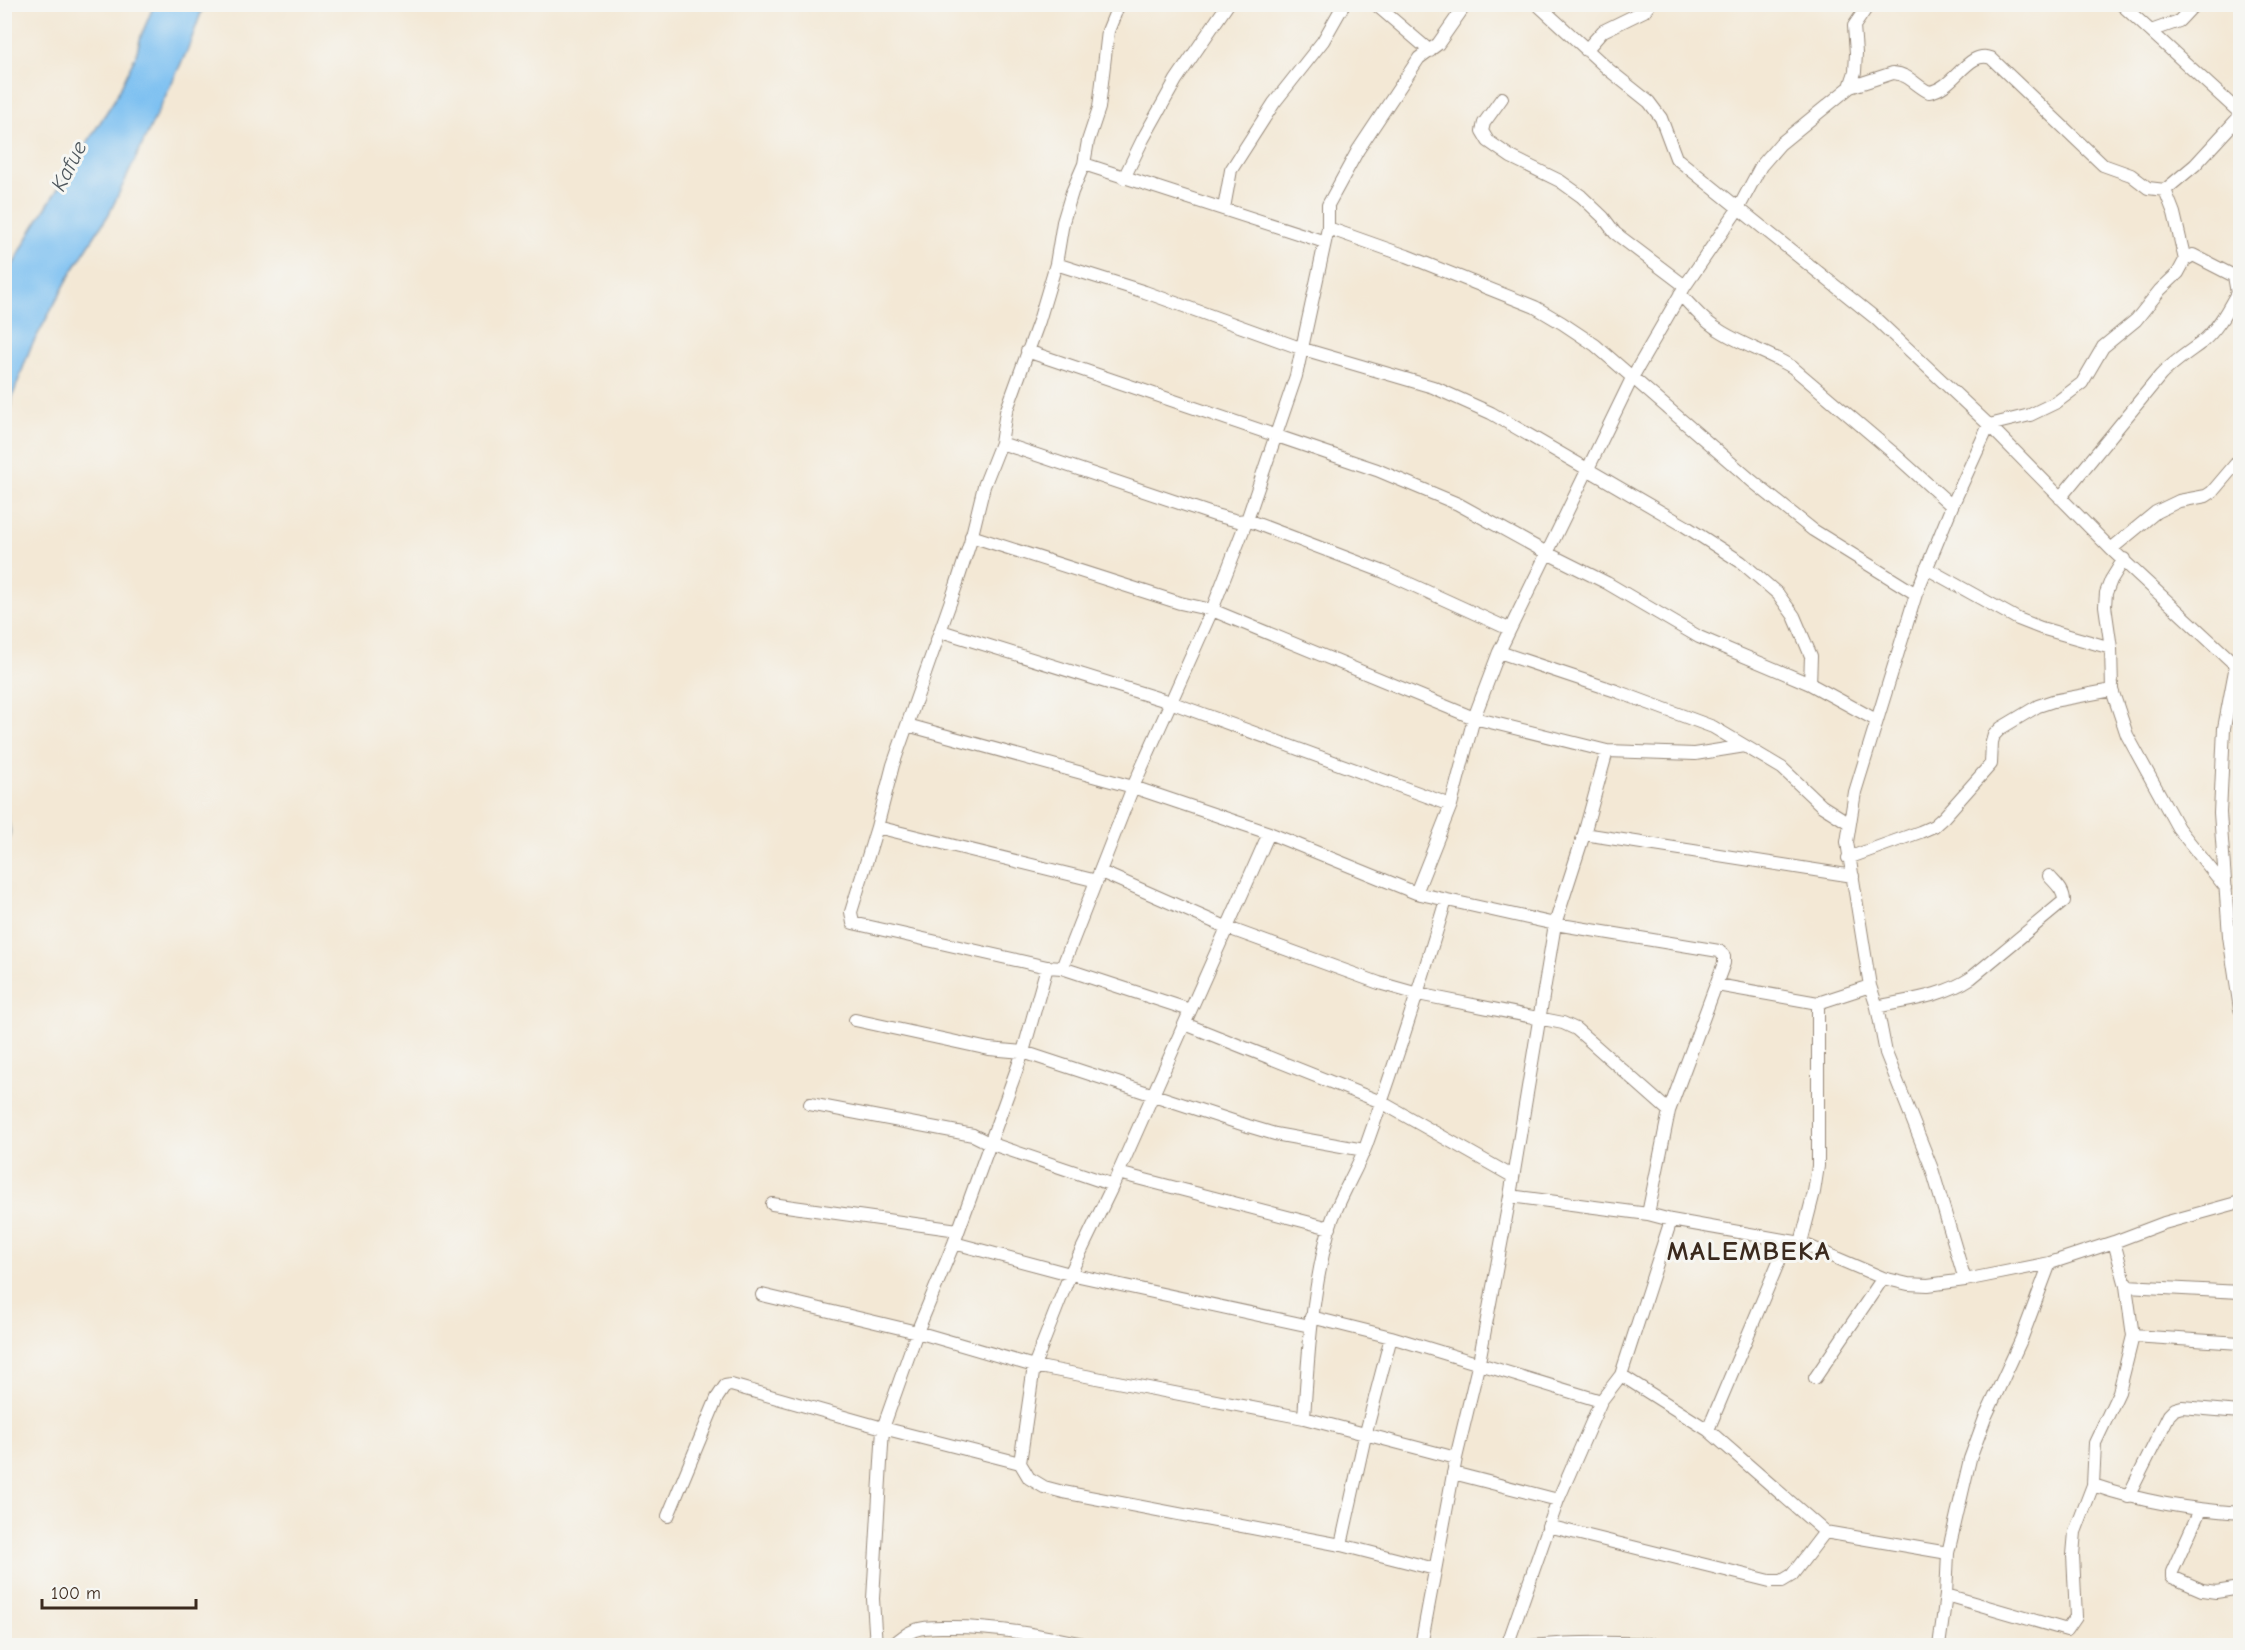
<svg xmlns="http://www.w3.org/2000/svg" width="2245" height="1650" font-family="'Comic Neue',sans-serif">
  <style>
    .water { fill: #7abff1; stroke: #5a7488; stroke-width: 1.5 }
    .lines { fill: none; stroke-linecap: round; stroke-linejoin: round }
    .minor-casing { stroke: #97897a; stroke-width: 14 }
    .minor { stroke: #fff; stroke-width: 12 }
    .labels { text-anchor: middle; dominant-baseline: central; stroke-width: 6; stroke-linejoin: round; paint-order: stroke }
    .water-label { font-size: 22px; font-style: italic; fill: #4e575d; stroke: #f6f6f2 }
    .district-label { font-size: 27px; font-weight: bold; letter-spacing: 1.5px; fill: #3b2a1e; stroke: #f6f6f2 }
  </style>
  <rect width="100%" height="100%" fill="#f6f6f2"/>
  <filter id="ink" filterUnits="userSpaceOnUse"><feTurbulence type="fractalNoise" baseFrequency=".0167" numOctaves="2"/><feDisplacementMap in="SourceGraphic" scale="12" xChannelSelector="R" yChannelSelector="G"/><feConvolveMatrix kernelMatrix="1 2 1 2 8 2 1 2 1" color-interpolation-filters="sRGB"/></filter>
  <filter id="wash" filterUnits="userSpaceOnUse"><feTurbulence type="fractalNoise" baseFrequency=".008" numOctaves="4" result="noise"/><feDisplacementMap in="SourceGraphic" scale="24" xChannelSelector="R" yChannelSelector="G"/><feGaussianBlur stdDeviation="1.35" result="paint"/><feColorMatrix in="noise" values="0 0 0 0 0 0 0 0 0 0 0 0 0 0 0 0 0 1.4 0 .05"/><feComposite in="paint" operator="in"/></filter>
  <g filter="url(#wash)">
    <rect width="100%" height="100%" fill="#f3e8d5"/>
    <!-- water -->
    <path class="water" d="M 154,5 L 204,5 L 187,51 L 109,214 L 73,270 L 30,349 L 13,395 L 5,430 L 5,280 L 33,228 L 115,99 L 136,55 L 141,36 Z
      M 4,800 L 10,831 L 5,863 L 4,863 Z"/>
  </g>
  <g filter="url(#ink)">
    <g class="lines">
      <defs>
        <path id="minor" d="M 1119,4 L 1108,31 L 1099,108 L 1088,141 L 1084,164 L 1072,192 L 1063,222 L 1056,264 L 1039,321 L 1006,412 L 1001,443 L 984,486 L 970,543 L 956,586 L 893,765 L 877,827 L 851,912 L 853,923 L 1047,967 L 1062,968 L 1190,1010
          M 1375,4 L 1430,51
          M 1537,4 L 1609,70 L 1649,102 L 1661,118 L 1676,158 L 1874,317 L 1989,425 L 2111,549 L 2240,669
          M 2121,4 L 2240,113
          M 2151,31 L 2179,21 L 2195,4
          M 1586,50 L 1603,31 L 1644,11 L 1650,4
          M 1850,87 L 1855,72 L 1856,53 L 1854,26 L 1869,4
          M 1502,98 L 1484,123 L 1482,131 L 1488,141 L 1511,157 L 1560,181 L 1581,196 L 1603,217 L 1615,233 L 1685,286
          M 1084,164 L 1325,242
          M 1124,178 L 1143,139 L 1176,80 L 1228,4
          M 1224,208 L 1231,170 L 1274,103 L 1323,41 L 1344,4
          M 1328,228 L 1407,256 L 1535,307 L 1562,323 L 1595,345 L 1752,481 L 1813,530 L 1916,594
          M 1056,264 L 1145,292 L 1303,349 L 1433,387 L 1491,413 L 1685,526 L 1741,562 L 1778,594 L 1794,616 L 1811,656 L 1810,684
          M 1680,294 C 1692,307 1704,321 1719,330 C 1742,345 1769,353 1792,367 L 1891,451 L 1952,506
          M 1027,351 L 1377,470 L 1458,504 L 1547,553 L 1607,583 L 1699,637 L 1810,684 L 1876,720
          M 1001,443 L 1215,515 L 1238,521 L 1247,520 L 1384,572 L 1509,629
          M 2060,498 L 2160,376 C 2172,363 2186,354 2201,343 C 2217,330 2227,311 2237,293 L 2234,276 L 2193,255 L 2185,260
          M 971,536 L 1180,603 L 1212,610 L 1474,718 L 1607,751 L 1695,754 L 1745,746
          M 2111,549 L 2156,512 L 2179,501 L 2206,496 L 2212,492 L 2240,459
          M 2124,559 L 2111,580 L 2106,593 L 2105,606 L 2111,648 L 2112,690 L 2127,735 L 2178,828 L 2226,888
          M 1926,568 L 2018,619 L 2041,628 L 2111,648
          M 941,631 L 1170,702 L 1451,805
          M 1499,652 L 1616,691 L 1713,727 L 1782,768 L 1822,806 L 1849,823
          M 2236,665 L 2224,728 L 2220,813 L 2229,936 L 2240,1009
          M 907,725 L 1133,787 L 1269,833 L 1416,893 L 1555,924 L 1719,951 L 1724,956 L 1724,963 L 1669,1111 L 1648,1214
          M 877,827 L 1097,881
          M 1269,833 L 1113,1185 L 1070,1274 L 1034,1366 L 1020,1463 L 1029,1478 L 1044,1487 L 1063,1492 L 1341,1545 L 1435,1569
          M 1584,834 L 1853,876
          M 1848,858 L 1920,832 L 1934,826 L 1944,817 L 1991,764 L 1992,742 L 1994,735 L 2001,728 L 2038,706 L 2053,701 L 2112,690
          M 1101,872 L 1228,928 L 1379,983 L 1418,994 L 1563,1023 L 1576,1029 L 1591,1042 L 1669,1111
          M 1416,893 L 1451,805 L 1474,718 L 1499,652 L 1633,376 L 1685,286 L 1738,209 L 1761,166 L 1780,144 L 1850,87 L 1893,73 C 1909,74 1916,86 1929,92 C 1954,89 1968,49 1991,58 L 2103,165 L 2131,175 L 2148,188 L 2165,190
          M 1062,968 L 1133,787 L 1212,610 L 1247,520 L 1296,376 L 1325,242 L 1328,228 L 1328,205 L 1358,150 L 1419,58 L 1438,44 L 1466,4
          M 1717,985 L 1818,1003 L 1870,986
          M 1877,1007 C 1908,1000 1944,996 1971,978 L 2064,901 C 2064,890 2056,884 2049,876
          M 855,1020 L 989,1049 L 1023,1052 L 1248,1126 L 1275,1134 L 1364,1150
          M 1185,1024 L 1381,1102 L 1512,1176
          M 810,1104 L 973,1135 L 989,1143 L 1113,1185
          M 1118,1173 L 1330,1228
          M 1510,1196 L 1648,1214 L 1671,1220 L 1801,1243 L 1883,1278 L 1908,1284 L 1928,1285 L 1965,1280 L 2050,1263 L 2114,1242 L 2164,1223 L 2240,1202
          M 772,1204 L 958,1230
          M 954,1243 L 1070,1274 L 1310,1326
          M 1801,1243 L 1814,1192 L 1818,1166 L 1818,1003
          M 1965,1280 L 1932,1169 L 1886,1053 L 1877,1007 L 1870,986 L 1847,842 L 1855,792 L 1916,594 L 1952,506 L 1989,425 L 2030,415 L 2057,402 L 2082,383 L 2103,347 L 2136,320 L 2160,290 L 2178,273 L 2185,260 L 2174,213 L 2165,190 L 2195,165 L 2240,116
          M 2126,1286 L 2240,1292
          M 762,1295 L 917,1332 L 1034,1366 L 1304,1418 L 1456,1458
          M 1311,1317 L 1391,1337 L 1601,1401
          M 2133,1336 L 2240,1343
          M 1621,1375 L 1708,1430 L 1825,1532 L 1948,1553
          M 1815,1378 L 1883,1278
          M 1304,1418 C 1308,1354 1312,1292 1329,1229 C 1337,1201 1355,1174 1366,1146 C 1395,1065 1421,983 1446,900
          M 1708,1430 L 1787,1242
          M 1453,1473 L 1558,1500
          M 2093,1485 C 2143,1502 2188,1509 2240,1513
          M 2128,1497 L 2169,1415 L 2175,1409 L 2182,1407 L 2240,1412
          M 2200,1510 L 2172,1572 L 2172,1577 L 2202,1590 L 2216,1592 L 2240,1588
          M 668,1516 L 717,1398 L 725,1386 L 731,1385 L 883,1428 L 1020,1463
          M 1548,1526 L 1770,1581 L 1782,1581 L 1792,1575 L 1825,1532
          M 1341,1545 L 1365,1436 L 1391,1337
          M 1946,1595 L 2067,1630 L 2076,1617 L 2073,1555 L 2075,1532 L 2093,1485 L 2095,1443 L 2119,1392 L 2133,1336 L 2126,1286 L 2114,1242
          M 876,1646 L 873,1599 L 883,1428 L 917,1332 L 954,1243 L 1023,1052 L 1047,967
          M 892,1646 C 899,1639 905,1634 915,1630 C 926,1626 939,1627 951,1627 C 1000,1627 1045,1636 1093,1646
          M 1421,1646 L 1456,1458 L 1479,1362 L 1510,1196 L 1555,924 L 1584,834 L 1607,751
          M 1507,1646 L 1558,1500 L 1601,1401 L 1621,1375 L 1671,1220
          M 1530,1646 C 1580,1641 1629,1642 1679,1646
          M 1939,1646 L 1946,1595 L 1948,1553 L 1970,1459 L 1985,1418 L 2021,1340 L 2050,1263"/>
      </defs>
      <!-- minor casing -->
      <use href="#minor" class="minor-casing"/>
      <!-- minor -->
      <use href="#minor" class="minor"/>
    </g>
  </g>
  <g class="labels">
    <!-- water labels -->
    <g class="water-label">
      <text transform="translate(69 166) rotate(-63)">Kafue</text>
    </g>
    <!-- district labels -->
    <g class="district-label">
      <text x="1749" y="1251">MALEMBEKA</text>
    </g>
  </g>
  <!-- margin -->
  <rect width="2245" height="1650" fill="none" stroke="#f6f6f2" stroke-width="24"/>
  <!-- scale -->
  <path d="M42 1599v9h154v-9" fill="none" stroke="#3b2a1e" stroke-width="3"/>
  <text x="51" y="1599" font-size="18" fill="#3b2a1e" stroke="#f6f6f2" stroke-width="4.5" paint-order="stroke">100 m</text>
</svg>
